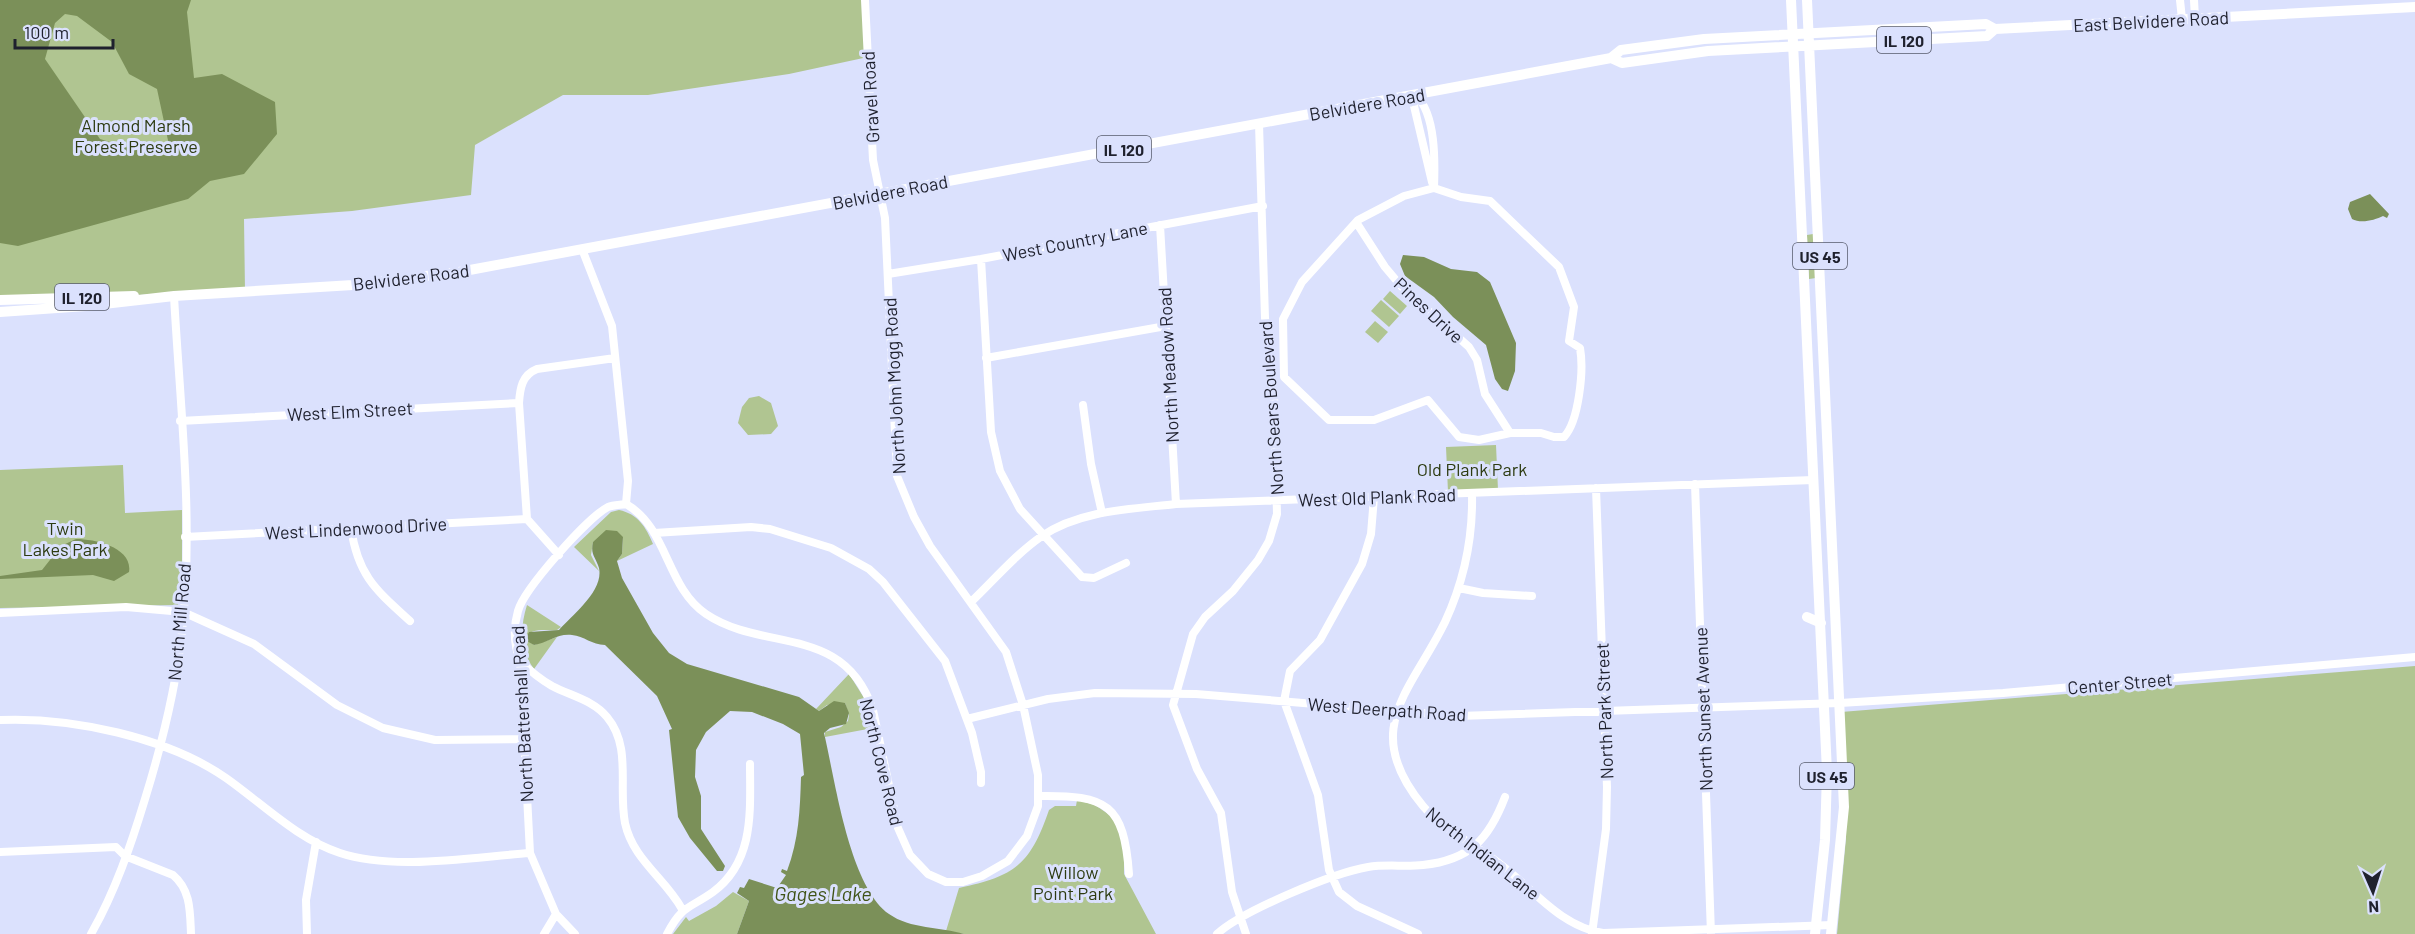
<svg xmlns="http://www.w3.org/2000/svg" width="2415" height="934" font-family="Barlow,sans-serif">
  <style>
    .green { fill: #b0c591 }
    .water { fill: #7b9059; fill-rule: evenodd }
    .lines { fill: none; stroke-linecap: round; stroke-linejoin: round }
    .minor { stroke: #fff; stroke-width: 8 }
    .major { stroke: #fff; stroke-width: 10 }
    .labels { text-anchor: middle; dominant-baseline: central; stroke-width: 6; stroke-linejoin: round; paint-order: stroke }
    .shield { fill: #dbe1fd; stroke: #575b6c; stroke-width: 1.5 }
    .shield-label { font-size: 16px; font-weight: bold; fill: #1f212e }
    .street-label { font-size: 18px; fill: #1f212e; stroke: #dbe1fd }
    .park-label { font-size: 18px; fill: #2d3b11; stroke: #dbe1fd }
    .water-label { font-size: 20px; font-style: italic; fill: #405417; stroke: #dbe1fd }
  </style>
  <rect width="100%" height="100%" fill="#dbe1fd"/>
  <!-- green -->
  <path class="green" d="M 0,0 L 867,0 L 868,57 L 789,74 L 648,95 L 563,95 L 475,145 L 471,195 L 352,211 L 244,219 L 245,291 L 0,300 Z
    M 1813,234 L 1816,278 L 1809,279 L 1807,235 Z
    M 1390,291 L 1407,306 L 1400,314 L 1383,299 Z
    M 1381,300 L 1399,316 L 1389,327 L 1371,311 Z
    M 1375,321 L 1388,332 L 1378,343 L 1365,332 Z
    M 759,396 L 771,403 L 778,426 L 771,434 L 748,435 L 738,423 L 742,407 L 749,398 Z
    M 1496,445 L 1498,490 L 1448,492 L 1446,447 Z
    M 123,465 L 125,513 L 182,510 L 182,589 L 178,605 L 0,608 L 0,470 Z
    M 619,510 C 638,514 646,527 653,544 L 617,561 L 622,554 L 623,537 L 593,542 L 591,555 L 599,571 L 574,547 L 611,512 Z
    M 527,605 L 561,627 L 557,630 C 545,631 532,627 525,638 L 534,645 L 557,637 L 534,669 C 519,649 520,628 527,605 Z
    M 2415,666 L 2415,934 L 1837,934 L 1846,838 L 1841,712 Z
    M 849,674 L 866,701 L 873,728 L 825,737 L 825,732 L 841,727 L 848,721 L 849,715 L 845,703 L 827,705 L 819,711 L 816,709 Z
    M 1077,800 L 1095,805 L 1114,818 L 1124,843 L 1124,874 L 1156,934 L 964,934 L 946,931 L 959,888 C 1015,876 1030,865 1049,810 L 1055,806 L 1076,806 Z
    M 733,892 L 749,901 L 737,934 L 673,934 L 686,917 L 689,921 L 716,906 Z"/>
  <!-- water -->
  <path class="water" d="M 0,0 L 191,0 L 187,12 L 194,78 L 222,74 L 275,102 L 277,134 L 244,174 L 210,181 L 188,199 L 18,246 L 0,243 ZM 65,14 L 77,16 L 112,42 L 129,74 L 157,89 L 169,145 L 135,150 L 100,139 L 45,59 L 55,23 Z
    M 2370,194 L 2389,214 L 2387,218 L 2383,216 C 2375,220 2361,224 2352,219 L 2348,209 L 2350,202 Z
    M 1403,255 L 1424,257 L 1451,269 L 1477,272 L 1490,282 L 1516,343 L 1515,371 L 1508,391 L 1502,389 L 1495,379 L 1486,345 L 1453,317 L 1434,297 L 1405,276 L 1400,264 Z
    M 606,530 L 617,531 L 623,537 L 622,554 L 617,561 L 622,578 L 653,633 L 669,653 L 687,664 L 799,697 L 819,711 L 834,701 L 845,703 L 849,713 L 846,724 L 830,728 L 824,733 C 835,779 849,886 889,914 C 910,929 941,927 964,934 L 737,934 L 749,901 L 737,893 L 740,887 L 744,888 L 749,879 L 777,888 L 786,875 L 781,872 L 782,869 L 787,871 C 799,839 800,810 801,777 L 804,775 L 800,734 L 783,724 L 752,712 L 730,711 L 706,732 L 696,750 L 695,777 L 701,796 L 701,829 L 725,866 L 723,871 L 717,871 L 690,838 L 678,817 L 669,730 L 672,729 L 657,696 L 605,645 C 592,645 584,636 572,635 C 558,633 547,643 534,645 L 525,640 L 529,632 L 559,630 C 572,615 604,591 599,568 C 596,557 590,555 593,542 Z
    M 76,539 C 96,539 133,548 129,572 L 114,581 L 93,575 L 0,579 L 0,576 L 42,570 L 61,546 Z"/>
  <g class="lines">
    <!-- minor -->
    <path class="minor" d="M 2180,0 L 2182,19
      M 2194,0 L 2195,18
      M 1416,95 C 1436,115 1435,161 1434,188
      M 1416,95 L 1414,106 L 1432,182
      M 1434,188 L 1461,197 L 1490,201 L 1559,267 L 1574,307 L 1569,341 L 1580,348 C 1584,370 1579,421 1564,437 L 1554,437 L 1541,433 L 1510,433 L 1479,440 L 1459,437 L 1428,400 L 1374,420 L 1329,420 L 1284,377 L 1283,319 L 1302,282 L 1358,220 L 1404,196 Z
      M 1356,222 L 1385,267 L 1401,286 L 1469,347 L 1477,360 L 1485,394 L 1510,433
      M 1160,225 L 1176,504
      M 582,249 L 612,326 L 628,481 L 626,504
      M 981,259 L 991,432 L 1000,471 L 1020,509 L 1082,577 L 1094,578 L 1126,563
      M 888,274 L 981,259 L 1263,206
      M 986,358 L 1166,326
      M 1083,405 L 1091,464 L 1102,513
      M 180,421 L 519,403
      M 1695,484 L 1711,934
      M 1472,494 C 1473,539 1464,581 1445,622 C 1412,690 1359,729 1423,806 C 1442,829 1469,841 1492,858 C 1529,883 1557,926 1603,933 L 1832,925
      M 1374,497 L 1371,534 L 1362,564 L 1320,640 L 1290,671 L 1284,701 L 1318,795 L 1329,870 L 1339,892 L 1357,906 L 1418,934
      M 626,504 C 668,528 666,587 706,614 C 764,653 844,623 873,710 L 898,828 L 910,855 L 928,874 L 946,882 L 963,882 L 982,876 L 1008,861 L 1027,836 L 1038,806 L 1038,775 L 1023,705 L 1006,652 L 930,546 L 914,517 L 897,476 L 885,218 L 873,160 L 865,0
      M 351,528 C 358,576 376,590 410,621
      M 654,533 L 751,527 L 770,529 L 831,548 L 869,569 L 883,582 L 945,661 L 972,733 L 981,772 L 981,783
      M 185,537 L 527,519
      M 559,555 L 527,519 L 519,403 C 520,388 522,375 537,369 L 615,358
      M 1459,588 L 1483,593 L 1532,596
      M 971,602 C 994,580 1016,554 1042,536 C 1080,510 1132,509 1176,504 L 1814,480
      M 0,613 L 126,607 L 183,612 L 254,644 L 337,705 L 383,728 L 435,740 L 524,739
      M 520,661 C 530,671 540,679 552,686 C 571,696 593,700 607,717 C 632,747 618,787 625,823 C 633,860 665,878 682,909
      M 967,719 L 1048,699 L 1095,693 L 1196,694 L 1459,716 L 1840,703 L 2003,693 L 2415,657
      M 0,720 C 71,717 167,737 226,778 C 263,804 297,839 340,853 C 393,871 473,857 530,853
      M 1039,796 C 1107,795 1124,804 1129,874
      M 0,852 L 116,847 L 125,856 L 173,875 C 191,890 190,912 191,934
      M 91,934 C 115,892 131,845 145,799 C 162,744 176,689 182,631 C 194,521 180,406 174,296
      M 307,934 L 306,900 L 316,842
      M 544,934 L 556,914
      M 575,934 L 556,914 L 530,853 L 520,661 C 514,645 513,628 518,611 C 524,589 587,518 608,507 C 613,505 620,505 626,504
      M 667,934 C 682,905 689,909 713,892 C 755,861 750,810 750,764
      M 1217,934 C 1242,911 1333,873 1368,867 C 1386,864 1405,867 1423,865 C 1470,860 1489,839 1505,797
      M 1246,934 L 1232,892 L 1221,813 L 1197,769 L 1173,705 L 1193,634 L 1205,617 L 1233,591 L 1258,560 L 1269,541 L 1277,514 L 1274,394 L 1265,318 L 1259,124
      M 1592,934 L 1606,829 L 1607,787 L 1596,488"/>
    <!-- major -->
    <path class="major" d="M 1791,0 L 1827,772 L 1825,840 L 1815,934
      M 1807,0 L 1844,807 L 1831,934
      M 1611,58 L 1622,63 L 1708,51 L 1987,36 L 1995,29
      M 0,300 L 134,296
      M 0,312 L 86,306 L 174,296 L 353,285 L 459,272 L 1611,58 L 1621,50 L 1704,39 L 1986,24 L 1995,29 L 2415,7
      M 1807,617 L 1821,623"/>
  </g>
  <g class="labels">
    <!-- shield labels -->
    <g class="shield">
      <rect x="1877" y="27" width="54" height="26" rx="4.5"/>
      <rect x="1097" y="136" width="54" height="26" rx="4.5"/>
      <rect x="1793" y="243" width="54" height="26" rx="4.5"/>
      <rect x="55" y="284" width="54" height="26" rx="4.5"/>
      <rect x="1800" y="763" width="54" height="26" rx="4.5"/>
    </g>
    <g class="shield-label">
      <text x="1904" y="40">IL 120</text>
      <text x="1124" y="149">IL 120</text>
      <text x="1820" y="256">US 45</text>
      <text x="82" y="297">IL 120</text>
      <text x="1827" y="776">US 45</text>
    </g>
    <!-- street labels -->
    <g class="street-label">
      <text transform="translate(2151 21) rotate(-3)">East Belvidere Road</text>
      <text transform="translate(870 97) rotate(-93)">Gravel Road</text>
      <text transform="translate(1367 104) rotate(-10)">Belvidere Road</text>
      <text transform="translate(890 192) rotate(-11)">Belvidere Road</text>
      <text transform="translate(1075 241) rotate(-11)">West Country Lane</text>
      <text transform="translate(411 277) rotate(-7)">Belvidere Road</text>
      <text transform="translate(1429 310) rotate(43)">Pines Drive</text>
      <text transform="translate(1168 365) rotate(-93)">North Meadow Road</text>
      <text transform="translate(894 386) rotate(-93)">North John Mogg Road</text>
      <text transform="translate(1271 408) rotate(-94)">North Sears Boulevard</text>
      <text transform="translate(350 411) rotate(-3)">West Elm Street</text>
      <text transform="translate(1377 497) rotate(-2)">West Old Plank Road</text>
      <text transform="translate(356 528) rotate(-3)">West Lindenwood Drive</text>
      <text transform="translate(179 622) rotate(-85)">North Mill Road</text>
      <text transform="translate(2120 683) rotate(-5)">Center Street</text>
      <text transform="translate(1387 709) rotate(4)">West Deerpath Road</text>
      <text transform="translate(1703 709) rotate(-92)">North Sunset Avenue</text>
      <text transform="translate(1604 711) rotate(-92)">North Park Street</text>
      <text transform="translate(522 714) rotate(-93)">North Battershall Road</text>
      <text transform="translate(882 762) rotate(76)">North Cove Road</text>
      <text transform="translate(1483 853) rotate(38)">North Indian Lane</text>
    </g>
    <!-- park labels -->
    <g class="park-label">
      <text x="136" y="125">Almond Marsh<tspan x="136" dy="21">Forest Preserve</tspan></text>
      <text x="1472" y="469">Old Plank Park</text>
      <text x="65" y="528">Twin<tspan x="65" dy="21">Lakes Park</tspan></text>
      <text x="1073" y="872">Willow<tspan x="1073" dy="21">Point Park</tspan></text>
    </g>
    <!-- water labels -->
    <g class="water-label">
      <text x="823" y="893">Gages Lake</text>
    </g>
  </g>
  <!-- north arrow -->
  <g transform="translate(2373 892) rotate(177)" stroke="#dbe1fd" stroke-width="4.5" paint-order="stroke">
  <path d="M0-4.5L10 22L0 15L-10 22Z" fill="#1f212e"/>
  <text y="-9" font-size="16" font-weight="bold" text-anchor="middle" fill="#1f212e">N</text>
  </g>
  <!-- scale -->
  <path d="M15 39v9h98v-9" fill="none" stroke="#1f212e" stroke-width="3"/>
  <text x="24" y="39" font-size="18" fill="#1f212e" stroke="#dbe1fd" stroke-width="4.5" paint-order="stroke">100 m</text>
</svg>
